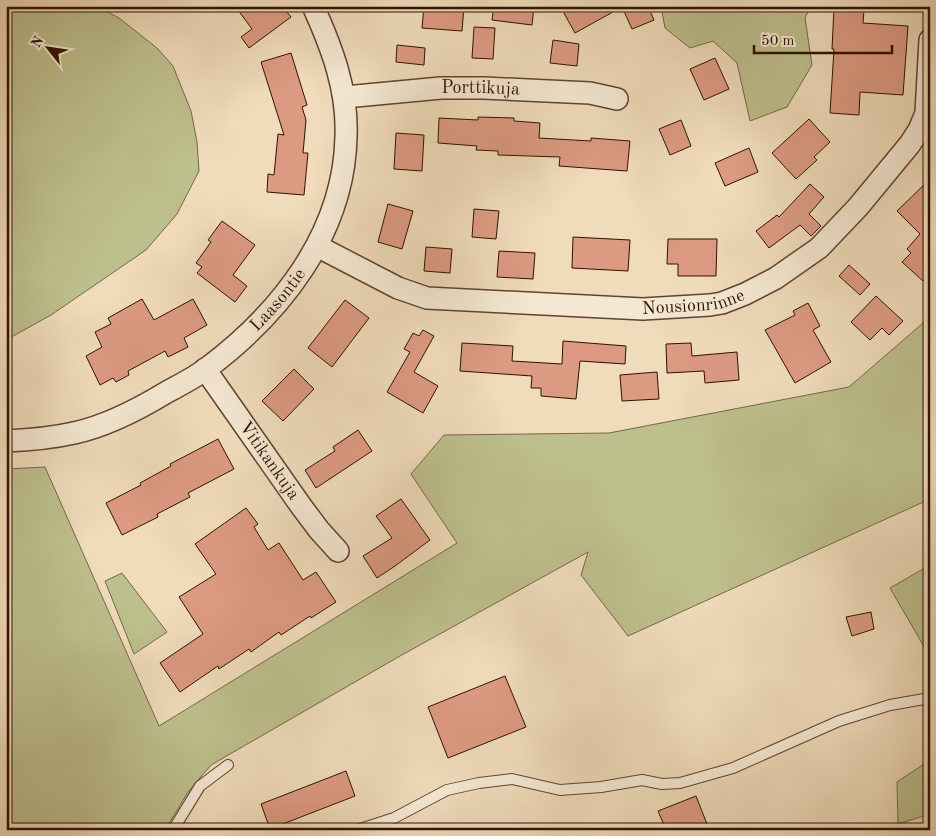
<svg xmlns="http://www.w3.org/2000/svg" width="936" height="836" font-family="'Old Standard TT',serif">
  <style>
    .green { fill: #bdbf8d; stroke: #766846 }
    .building { fill: #dc9a82; stroke: #2f1100 }
    .lines { fill: none; stroke-linecap: round; stroke-linejoin: round }
    .service-casing { stroke: #5f442f; stroke-width: 12 }
    .minor-casing { stroke: #5f442f; stroke-width: 24 }
    .service { stroke: #f5e8d3; stroke-width: 10 }
    .minor { stroke: #f5e8d3; stroke-width: 21 }
    .labels { text-anchor: middle; dominant-baseline: central; stroke-width: 4; stroke-linejoin: round; paint-order: stroke }
    .street-label { font-size: 18px; fill: #2f1100; stroke: #f5e8d3 }
  </style>
  <rect width="100%" height="100%" fill="#f0dbbb"/>
  <filter id="stains"><feTurbulence type="fractalNoise" baseFrequency=".004" numOctaves="4"/><feColorMatrix values="0 0 0 0 .2 0 0 0 0 .09 0 0 0 0 .02 0 0 0 .5 -.17"/></filter>
  <radialGradient id="worn" r=".72"><stop offset=".6" stop-color="#630" stop-opacity="0"/><stop offset="1" stop-color="#630" stop-opacity=".3"/></radialGradient>
  <!-- green -->
  <path class="green" d="M 6,6 L 98,7 L 119,18 L 157,48 L 173,66 L 191,111 L 197,142 L 199,171 L 177,214 L 146,250 L 51,315 L 6,340 Z
    M 661,6 L 811,6 L 805,18 L 812,65 L 787,107 L 750,121 L 737,63 L 713,41 L 690,48 L 665,28 Z
    M 930,317 L 930,499 L 628,636 L 581,575 L 588,552 L 400,656 L 211,765 L 188,792 L 165,830 L 6,830 L 6,469 L 45,467 L 159,726 L 457,543 L 411,474 L 444,435 L 609,433 L 849,387 Z
    M 930,565 L 930,657 L 890,588 Z
    M 122,573 L 167,632 L 134,654 L 105,581 Z
    M 930,760 L 930,814 L 898,824 L 897,782 Z"/>
  <!-- building -->
  <path class="building" d="M 235,6 L 274,6 L 277,10 L 282,6 L 291,17 L 249,48 L 241,37 L 252,29 Z
    M 424,6 L 464,6 L 462,31 L 422,28 Z
    M 494,6 L 534,6 L 532,25 L 492,20 Z
    M 560,6 L 648,6 L 654,20 L 632,29 L 622,7 L 575,33 Z
    M 834,8 L 864,9 L 863,23 L 908,26 L 903,95 L 860,92 L 859,115 L 830,113 L 834,49 L 832,49 Z
    M 474,27 L 495,28 L 493,59 L 472,58 Z
    M 553,40 L 579,44 L 577,66 L 550,63 Z
    M 397,45 L 425,48 L 424,65 L 396,62 Z
    M 291,53 L 307,105 L 302,107 L 306,120 L 303,153 L 308,153 L 304,195 L 267,192 L 268,174 L 274,175 L 278,134 L 284,135 L 261,62 Z
    M 715,58 L 729,89 L 704,100 L 690,69 Z
    M 478,117 L 514,118 L 514,121 L 540,123 L 539,138 L 591,141 L 591,138 L 630,141 L 627,171 L 559,166 L 560,157 L 498,155 L 498,151 L 476,150 L 477,146 L 438,143 L 439,118 L 478,120 Z
    M 809,119 L 830,142 L 814,157 L 817,160 L 796,179 L 772,153 Z
    M 681,120 L 691,146 L 670,155 L 659,129 Z
    M 396,133 L 424,135 L 422,171 L 394,169 Z
    M 749,148 L 758,172 L 725,186 L 715,163 Z
    M 930,179 L 930,274 L 923,281 L 902,262 L 911,253 L 907,249 L 920,234 L 897,211 Z
    M 810,184 L 824,197 L 809,214 L 821,226 L 811,236 L 800,225 L 769,248 L 756,231 L 777,215 L 779,217 Z
    M 388,204 L 413,211 L 402,249 L 378,242 Z
    M 474,209 L 499,211 L 496,239 L 472,237 Z
    M 222,221 L 255,245 L 233,275 L 247,286 L 235,302 L 197,273 L 202,267 L 196,263 L 211,242 L 208,240 Z
    M 573,237 L 630,240 L 628,271 L 572,268 Z
    M 668,239 L 717,239 L 716,276 L 678,276 L 678,264 L 667,264 Z
    M 426,247 L 452,249 L 450,273 L 424,271 Z
    M 499,251 L 535,253 L 533,279 L 497,277 Z
    M 849,265 L 870,284 L 860,295 L 839,276 Z
    M 876,296 L 903,321 L 889,335 L 882,328 L 870,340 L 851,322 Z
    M 142,299 L 154,320 L 193,299 L 207,325 L 184,338 L 188,347 L 168,357 L 165,351 L 128,371 L 129,375 L 116,382 L 113,378 L 100,385 L 86,356 L 102,347 L 95,332 L 111,324 L 108,318 Z
    M 345,300 L 369,318 L 332,367 L 308,348 Z
    M 808,303 L 820,326 L 813,330 L 831,362 L 795,383 L 765,330 L 795,315 L 793,311 Z
    M 423,330 L 434,336 L 414,372 L 438,386 L 423,413 L 387,392 L 410,352 L 404,349 L 413,333 L 419,336 Z
    M 563,341 L 626,346 L 625,364 L 580,361 L 576,399 L 541,396 L 541,388 L 531,388 L 532,376 L 460,371 L 462,343 L 513,346 L 512,361 L 562,364 Z
    M 691,343 L 692,356 L 737,352 L 739,380 L 705,383 L 704,371 L 667,373 L 666,344 Z
    M 294,369 L 314,389 L 283,421 L 262,401 Z
    M 657,372 L 659,399 L 622,401 L 620,375 Z
    M 358,430 L 372,451 L 316,488 L 305,470 L 335,451 L 333,447 Z
    M 218,439 L 234,469 L 188,493 L 190,497 L 157,514 L 158,517 L 122,535 L 106,503 L 141,485 L 140,483 L 171,466 L 170,464 Z
    M 401,499 L 430,540 L 395,566 L 377,578 L 363,556 L 392,538 L 376,516 Z
    M 246,508 L 258,524 L 254,527 L 268,550 L 279,543 L 303,580 L 316,572 L 336,602 L 311,618 L 310,616 L 281,635 L 279,632 L 251,652 L 249,649 L 219,669 L 218,666 L 180,692 L 160,663 L 203,634 L 179,597 L 216,574 L 195,544 Z
    M 871,612 L 874,629 L 852,636 L 846,617 Z
    M 505,676 L 526,727 L 448,758 L 428,707 Z
    M 346,771 L 355,796 L 270,829 L 261,804 Z
    M 696,796 L 707,824 L 694,830 L 666,830 L 658,811 Z"/>
  <g class="lines">
    <defs>
      <path id="service" d="M 173,830 L 200,786 L 228,765
        M 357,830 L 394,818 L 447,790 L 479,783 L 512,779 L 560,790 L 601,787 L 642,780 L 662,784 L 680,783 L 733,768 L 839,721 L 890,705 L 930,698"/>
      <g id="minor">
        <path id="s1" d="M 345,97 L 441,88 L 484,88 L 590,93 L 617,99"/>
        <path id="s2" d="M 317,246 L 398,288 L 427,298 L 643,309 L 710,305 L 722,303 L 745,294 L 776,278 L 819,248 L 858,207 L 910,144 L 919,130 L 926,113 L 930,40"/>
        <path id="s3" d="M 205,369 L 301,506 L 319,530 L 338,551"/>
        <path id="s4" d="M 6,441 C 29,440 52,438 74,433 C 107,426 139,409 167,392 C 180,385 194,378 206,369 C 281,313 344,233 346,137 C 348,90 332,48 313,6"/>
      </g>
    </defs>
    <!-- service casing -->
    <use href="#service" class="service-casing"/>
    <!-- minor casing -->
    <use href="#minor" class="minor-casing"/>
    <!-- service -->
    <use href="#service" class="service"/>
    <!-- minor -->
    <use href="#minor" class="minor"/>
  </g>
  <g class="labels">
    <!-- street labels -->
    <g class="street-label">
      <text stroke="none"><textPath href="#s1" startOffset="136">Porttikuja</textPath></text>
      <text stroke="none"><textPath href="#s4" startOffset="316">Laasontie</textPath></text>
      <text stroke="none"><textPath href="#s2" startOffset="389">Nousionrinne</textPath></text>
      <text stroke="none"><textPath href="#s3" startOffset="112">Vitikankuja</textPath></text>
    </g>
  </g>
  <!-- margin -->
  <rect width="936" height="836" fill="none" stroke="#f0dbbb" stroke-width="25"/>
  <rect x="8" y="8" width="921" height="821" fill="none" stroke="#2f1100" stroke-width="2.5"/>
  <rect x="12" y="12" width="911" height="811" fill="none" stroke="#2f1100"/>
  <!-- north arrow -->
  <g transform="translate(48 48) rotate(300)" stroke="#f5e8d3" stroke-width="4" paint-order="stroke">
  <path d="M0-4L9 19L0 12L-9 19Z" fill="#2f1100"/>
  <text y="-8" font-size="14" font-weight="bold" text-anchor="middle" fill="#2f1100">N</text>
  </g>
  <!-- scale -->
  <path d="M754 45v8h138v-8" fill="none" stroke="#2f1100" stroke-width="2.5"/>
  <text x="761" y="45" font-size="15" fill="#2f1100" stroke="#f5e8d3" stroke-width="4" paint-order="stroke">50 m</text>
  <rect width="100%" height="100%" filter="url(#stains)"/>
  <rect width="100%" height="100%" fill="url(#worn)"/>
</svg>
